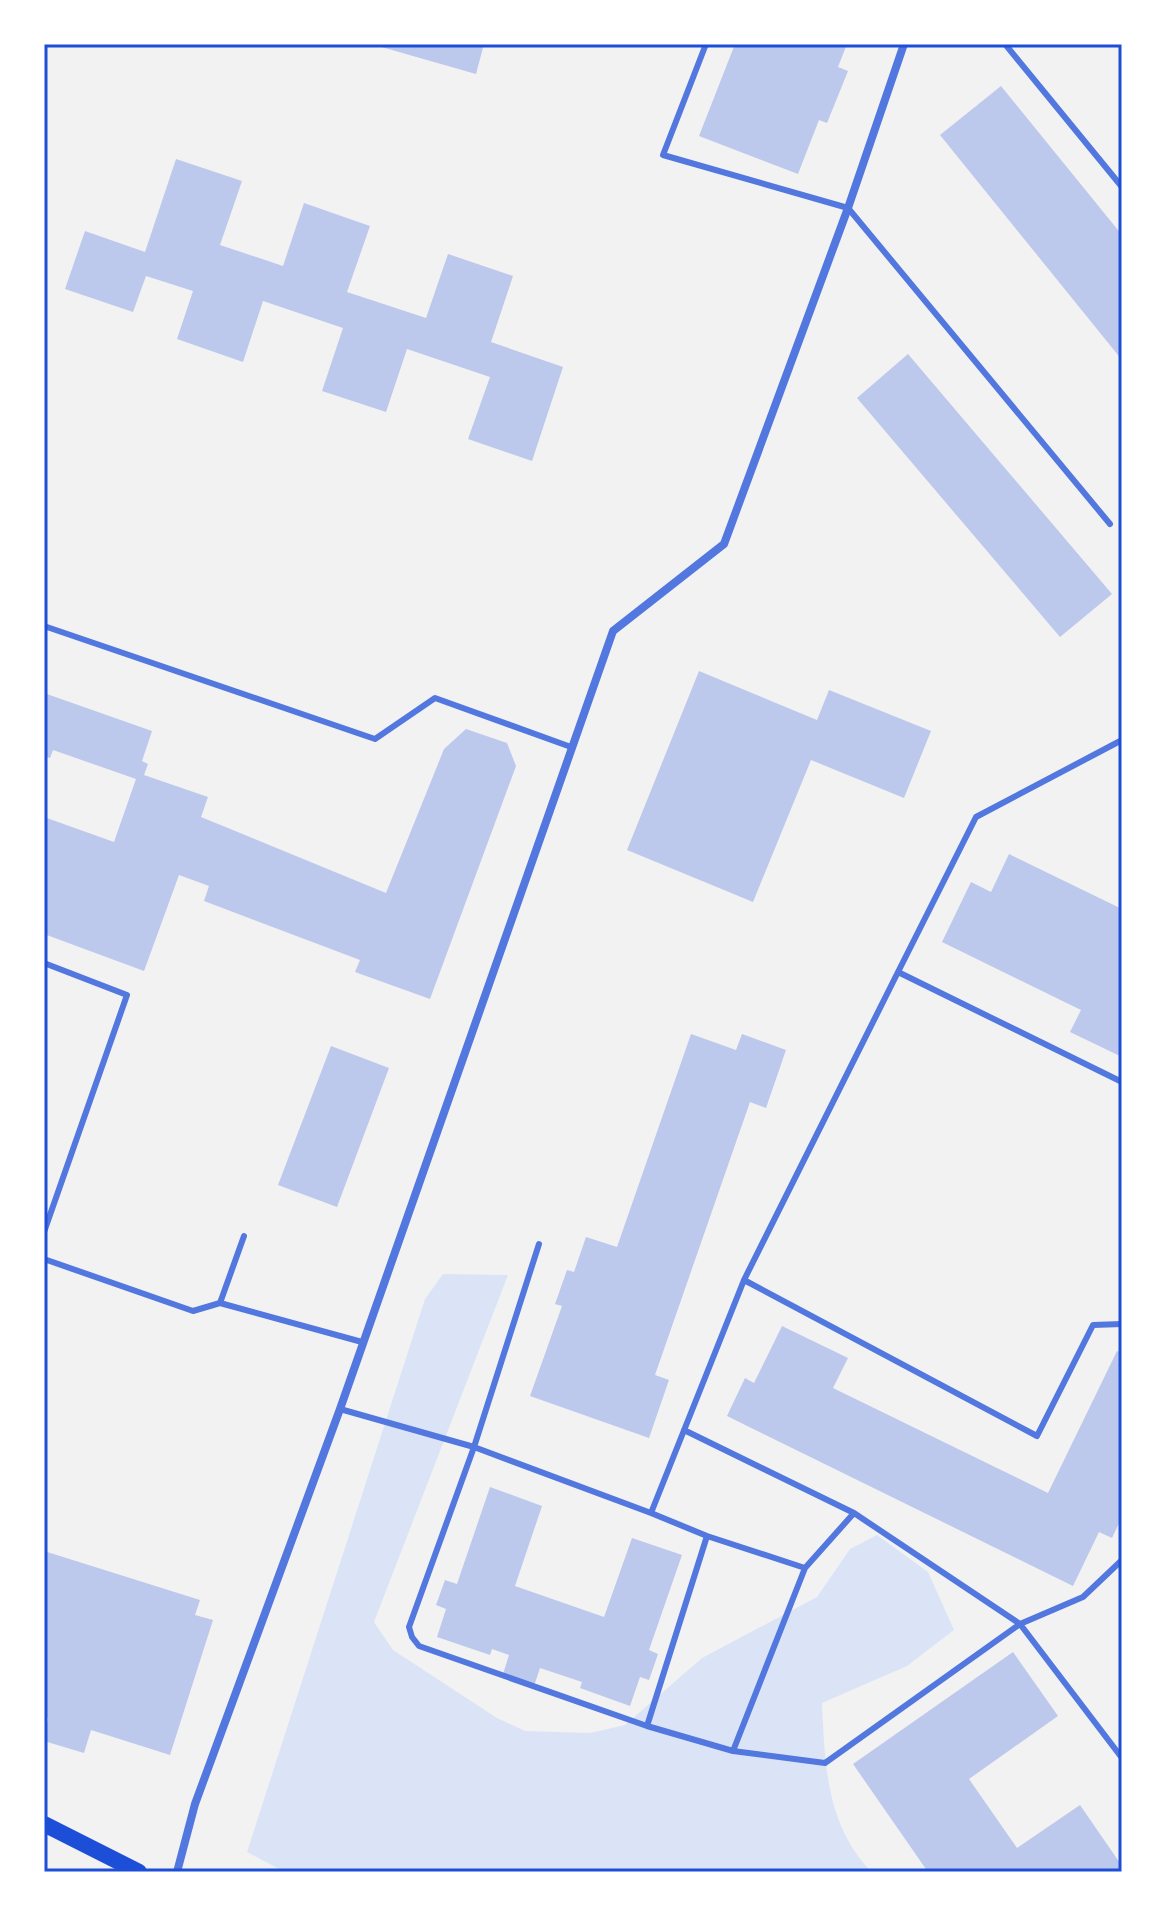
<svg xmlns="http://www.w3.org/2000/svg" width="1166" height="1916" font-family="Barlow,sans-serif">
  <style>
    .green { fill: #dbe4f7 }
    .building { fill: #bdc9ec }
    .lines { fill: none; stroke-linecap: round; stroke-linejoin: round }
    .service { stroke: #5277de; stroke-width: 6 }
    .minor { stroke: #5277de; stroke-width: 8 }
    .secondary { stroke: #1d4ed8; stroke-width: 16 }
    .neatline { fill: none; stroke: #1d4ed8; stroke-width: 3 }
  </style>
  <rect width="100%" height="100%" fill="#f2f2f2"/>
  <!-- green -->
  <path class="green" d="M 443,1274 L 508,1275 L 374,1622 L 393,1650 L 497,1718 L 525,1731 L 590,1733 L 625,1725 L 702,1658 L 817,1597 L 850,1549 L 877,1535 L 928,1572 L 954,1630 L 907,1666 L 822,1703 C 825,1764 826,1826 872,1872 L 285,1872 L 247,1852 L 425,1299 Z"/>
  <!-- building -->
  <path class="building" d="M 371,44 L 484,44 L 476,74 Z
    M 735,44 L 847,44 L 838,67 L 848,71 L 827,123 L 819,120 L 798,174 L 699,136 Z
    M 1001,86 L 1122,235 L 1122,360 L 940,135 Z
    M 176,159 L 242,181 L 220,245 L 283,266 L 304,203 L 370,226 L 347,292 L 426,318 L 448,254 L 513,276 L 491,342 L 563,367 L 532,461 L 468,439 L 490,377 L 407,349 L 386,412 L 322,391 L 343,328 L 263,301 L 243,362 L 177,339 L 193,291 L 146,276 L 133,312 L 65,289 L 85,231 L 145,252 Z
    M 908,354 L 1112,594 L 1060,637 L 857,398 Z
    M 699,671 L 817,720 L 829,690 L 931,731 L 904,798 L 811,760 L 753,902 L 627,850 Z
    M 44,693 L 152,731 L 142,761 L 148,764 L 144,775 L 208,797 L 201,817 L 386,893 L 444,749 L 466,729 L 507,743 L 516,766 L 430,999 L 355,972 L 360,960 L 204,901 L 209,886 L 179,875 L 144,971 L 44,934 L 44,817 L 114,842 L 136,779 L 53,750 L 50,758 L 44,756 Z
    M 1009,854 L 1122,909 L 1122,1057 L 1070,1032 L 1081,1010 L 942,942 L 971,882 L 991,892 Z
    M 691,1034 L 736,1050 L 742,1034 L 786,1050 L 766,1108 L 750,1102 L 655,1375 L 669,1380 L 649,1438 L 530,1396 L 562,1306 L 555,1304 L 567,1270 L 574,1272 L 586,1237 L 617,1247 Z
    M 331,1046 L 389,1068 L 337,1207 L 278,1185 Z
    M 782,1326 L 848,1358 L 833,1388 L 1048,1493 L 1117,1351 L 1122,1353 L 1122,1517 L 1112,1538 L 1099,1532 L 1073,1586 L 727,1416 L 745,1378 L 754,1383 Z
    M 490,1487 L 542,1506 L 515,1586 L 604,1617 L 632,1538 L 682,1555 L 649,1650 L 658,1654 L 649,1680 L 640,1677 L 630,1706 L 580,1688 L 582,1682 L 540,1668 L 534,1686 L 503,1674 L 509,1655 L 492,1649 L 490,1655 L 437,1637 L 446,1609 L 436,1605 L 445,1580 L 457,1584 Z
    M 44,1551 L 200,1600 L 195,1615 L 213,1620 L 170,1755 L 91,1730 L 84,1753 L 44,1741 L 48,1718 L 44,1717 Z
    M 1013,1652 L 1058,1716 L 969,1779 L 1017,1848 L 1080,1805 L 1122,1866 L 1122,1872 L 928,1872 L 853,1764 Z"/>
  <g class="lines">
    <!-- service -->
    <path class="service" d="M 706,44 L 663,155 L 848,208 L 1110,524
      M 1005,44 L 1122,187
      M 44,626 L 375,739 L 435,698 L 571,747
      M 44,963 L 127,995 L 44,1232
      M 898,972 L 976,817 L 1122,740
      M 244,1236 L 220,1303 L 362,1342
      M 539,1244 L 474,1447 L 409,1627 L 412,1637 L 419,1646 L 647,1726 L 707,1536 L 651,1513
      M 44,1259 L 193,1311 L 220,1303
      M 744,1280 L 1037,1436 L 1093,1325 L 1122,1324
      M 340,1409 L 474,1447 L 651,1513 L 744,1280 L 898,972 L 1122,1082
      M 684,1430 L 854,1513
      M 707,1536 L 805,1568 L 854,1513 L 1020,1624 L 1083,1597 L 1122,1560
      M 647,1726 L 733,1751 L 805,1568
      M 733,1751 L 825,1763 L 1020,1624 L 1122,1758"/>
    <!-- minor -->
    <path class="minor" d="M 177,1872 L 195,1804 L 340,1409 L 613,631 L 724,544 L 848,208 L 904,44"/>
    <!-- secondary -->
    <path class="secondary" d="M 44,1824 L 139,1872"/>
  </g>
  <!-- border -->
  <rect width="1166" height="1916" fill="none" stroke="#ffffff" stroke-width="92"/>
  <rect x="46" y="46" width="1074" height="1824" class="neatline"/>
</svg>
